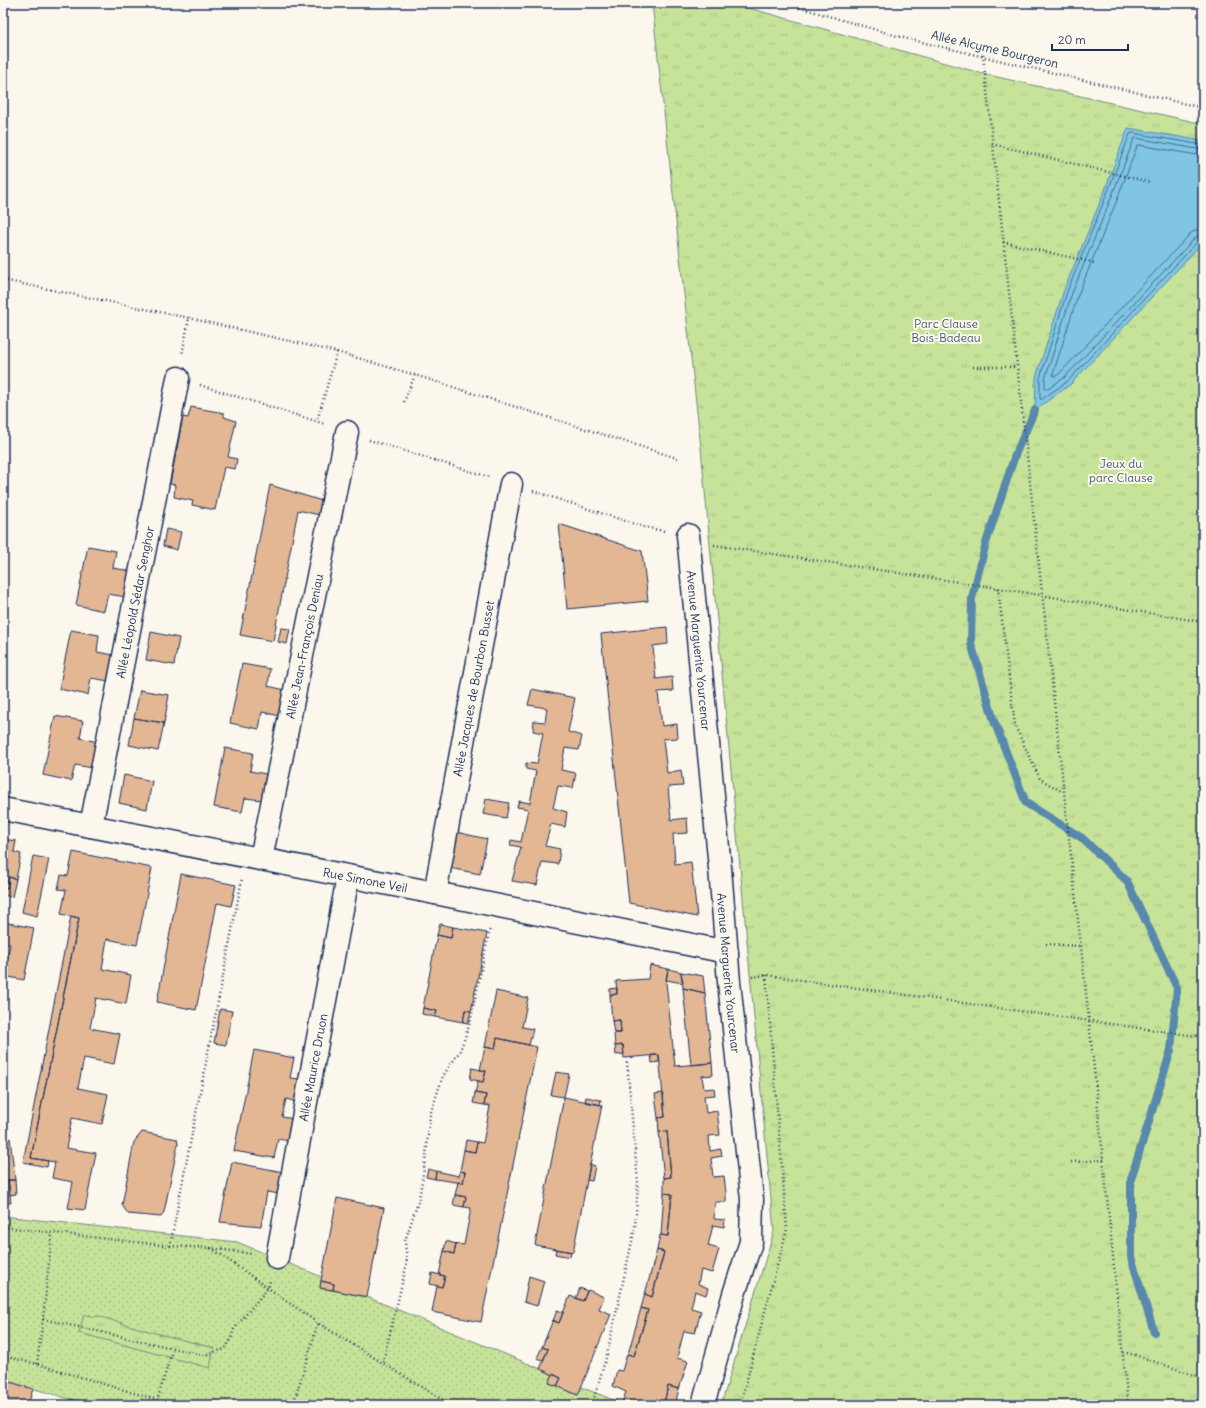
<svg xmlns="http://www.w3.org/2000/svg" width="1206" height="1408" font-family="Delius,sans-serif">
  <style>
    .grass { fill: url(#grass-dots); stroke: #71897c }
    .park { fill: url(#park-tufts); stroke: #71897c }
    .water { fill: #80c5e1; stroke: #5889ad }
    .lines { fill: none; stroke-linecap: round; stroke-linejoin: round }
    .shore { stroke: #436b92; stroke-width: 1 }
    .stream { stroke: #5889ad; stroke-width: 8 }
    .building { fill: #e4b794; stroke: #1b2f5e }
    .street-casing { stroke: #1b2f5e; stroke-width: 25 }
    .path { stroke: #1b2f5e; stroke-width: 2.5; stroke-dasharray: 1 3; stroke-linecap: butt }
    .street { stroke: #fbf7ec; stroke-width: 22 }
    .labels { text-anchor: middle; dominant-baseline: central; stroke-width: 4; stroke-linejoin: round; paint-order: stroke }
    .street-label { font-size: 12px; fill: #1b2f5e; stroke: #fbf7ec }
    .park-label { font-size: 12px; fill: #465c6d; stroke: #fbf7ec }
  </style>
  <defs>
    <pattern id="grass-dots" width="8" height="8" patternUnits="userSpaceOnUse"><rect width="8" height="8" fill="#c7e39a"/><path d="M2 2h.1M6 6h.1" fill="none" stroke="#aac387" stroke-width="1.8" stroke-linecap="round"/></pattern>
    <pattern id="park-tufts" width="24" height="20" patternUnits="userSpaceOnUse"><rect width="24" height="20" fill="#c7e39a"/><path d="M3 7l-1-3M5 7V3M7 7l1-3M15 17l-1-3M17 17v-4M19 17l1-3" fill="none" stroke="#aac387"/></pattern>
  </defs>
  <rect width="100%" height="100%" fill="#fbf7ec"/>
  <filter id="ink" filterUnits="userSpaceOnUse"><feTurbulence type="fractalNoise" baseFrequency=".025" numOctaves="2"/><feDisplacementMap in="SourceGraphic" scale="8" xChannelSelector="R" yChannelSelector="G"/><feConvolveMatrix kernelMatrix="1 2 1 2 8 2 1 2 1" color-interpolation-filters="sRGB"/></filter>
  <g filter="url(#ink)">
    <!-- grass -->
    <path class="grass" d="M 3,1216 L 237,1242 L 322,1277 L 320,1288 L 367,1297 L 553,1374 L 549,1382 L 577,1395 L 581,1387 L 626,1405 L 91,1405 L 3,1380 Z"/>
    <!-- park -->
    <path class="park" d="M 652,3 L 731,3 L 984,74 L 1203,124 L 1203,1405 L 721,1405 L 774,1231 L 701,448 Z
      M 84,1314 L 94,1317 L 98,1316 L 148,1331 L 214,1348 L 210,1368 L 79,1333 Z"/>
    <!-- water -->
    <path class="water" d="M 1128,128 L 1203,141 L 1203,242 L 1071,384 L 1035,410 L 1036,377 L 1064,290 L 1103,195 Z"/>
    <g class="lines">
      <!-- shore -->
      <path class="shore" d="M 1203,145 L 1132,133 L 1130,134 L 1106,196 L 1067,292 L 1040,378 L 1040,399 L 1042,399 L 1068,381 L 1198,241 L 1203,240
        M 1203,150 L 1136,138 L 1134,139 L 1111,198 L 1072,293 L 1045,379 L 1045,389 L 1048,389 L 1065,377 L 1195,238 L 1198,235 L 1203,235
        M 1203,156 L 1139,145 L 1137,146 L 1117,200 L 1078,295 L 1053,374 L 1054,376 L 1056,376 L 1061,372 L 1191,233 L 1196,230 L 1203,229"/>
      <!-- stream -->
      <path class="stream" d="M 1035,410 L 1015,455 L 986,543 L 972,598 L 971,643 L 994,721 L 1026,803 L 1082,838 L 1127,881 L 1177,988 L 1171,1050 L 1131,1179 L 1131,1257 L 1154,1332"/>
    </g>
    <!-- building -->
    <path class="building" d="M 191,407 L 224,413 L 224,417 L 236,421 L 228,457 L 237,459 L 235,469 L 224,467 L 215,510 L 192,505 L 193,501 L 174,497 L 175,485 L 170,484 L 183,417 L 188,418 Z
      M 270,485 L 322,501 L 319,515 L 298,510 L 273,641 L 240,635 Z
      M 559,524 L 642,551 L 648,601 L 567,609 Z
      M 166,529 L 181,532 L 177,550 L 163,546 Z
      M 88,546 L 116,551 L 113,568 L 131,571 L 126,597 L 108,594 L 104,611 L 76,605 Z
      M 667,627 L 668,644 L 653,646 L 656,679 L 672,677 L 673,691 L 658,692 L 662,726 L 677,724 L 678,738 L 663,739 L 667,773 L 681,770 L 683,786 L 668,787 L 671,820 L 687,818 L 688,833 L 673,834 L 675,864 L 691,862 L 697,917 L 629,903 L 601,634 Z
      M 281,628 L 290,629 L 287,644 L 278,642 Z
      M 71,630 L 99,635 L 97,652 L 114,655 L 109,681 L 91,678 L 88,695 L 59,689 Z
      M 151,632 L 179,638 L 174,665 L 146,660 Z
      M 242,664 L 270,669 L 268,686 L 285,690 L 280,716 L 262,712 L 259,729 L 230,723 Z
      M 532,689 L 575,698 L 568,732 L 582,736 L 579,750 L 565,748 L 561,770 L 576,773 L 573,788 L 558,786 L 553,808 L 567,812 L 565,827 L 551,824 L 545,846 L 560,849 L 558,864 L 542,862 L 537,885 L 512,881 L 521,847 L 510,845 L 511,840 L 521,842 L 528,809 L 517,807 L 519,801 L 530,803 L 536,771 L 526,769 L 526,763 L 537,764 L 543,733 L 533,731 L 534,721 L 545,722 L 547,708 L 528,705 Z
      M 140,690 L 169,695 L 164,723 L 134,718 Z
      M 55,716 L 83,721 L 80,738 L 98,742 L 93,768 L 75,765 L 71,781 L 43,775 Z
      M 134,718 L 164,723 L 158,751 L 129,745 Z
      M 225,748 L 253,753 L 250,771 L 266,774 L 262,800 L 245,798 L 242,812 L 214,807 Z
      M 124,775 L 152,781 L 147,809 L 119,803 Z
      M 486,799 L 509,803 L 506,818 L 483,814 Z
      M 456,832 L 487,839 L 480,874 L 449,868 Z
      M 3,839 L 16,841 L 14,852 L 21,854 L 16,879 L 9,877 L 7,888 L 3,887 Z
      M 73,852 L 152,868 L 137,945 L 107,939 L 102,969 L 131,975 L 126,1004 L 96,998 L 90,1028 L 120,1034 L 114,1064 L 84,1058 L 78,1088 L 108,1094 L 102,1124 L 72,1118 L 66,1148 L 96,1153 L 85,1210 L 68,1208 L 73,1182 L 52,1178 L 55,1162 L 31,1158 L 79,918 L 61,914 L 66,890 L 58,889 L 61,875 L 68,876 Z
      M 33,856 L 49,859 L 37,916 L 22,912 Z
      M 181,874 L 236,885 L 231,906 L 217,903 L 196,1010 L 157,1002 Z
      M 9,877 L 16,879 L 12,897 L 3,895 L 3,887 L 7,888 Z
      M 71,916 L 79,918 L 31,1158 L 48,1161 L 47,1167 L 23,1162 Z
      M 3,922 L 34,928 L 24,980 L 4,976 L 10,944 L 3,943 Z
      M 440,924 L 453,927 L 451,938 L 437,935 Z
      M 453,927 L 487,933 L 471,1011 L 465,1010 L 463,1022 L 435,1017 L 437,1011 L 423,1008 L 437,935 L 451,938 Z
      M 650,965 L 668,969 L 666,982 L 675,1066 L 712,1063 L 713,1075 L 702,1076 L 704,1089 L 714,1088 L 715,1095 L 704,1096 L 706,1113 L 717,1111 L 720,1135 L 709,1136 L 710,1151 L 721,1149 L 722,1156 L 711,1158 L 713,1177 L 724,1176 L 726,1193 L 726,1202 L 715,1202 L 714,1219 L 725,1220 L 724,1227 L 713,1225 L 708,1246 L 719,1249 L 712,1273 L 701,1270 L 698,1284 L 708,1288 L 706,1295 L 695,1291 L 691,1308 L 701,1311 L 695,1333 L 684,1331 L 677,1358 L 688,1361 L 679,1389 L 668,1386 L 664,1403 L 670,1405 L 653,1405 L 645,1402 L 644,1405 L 626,1405 L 622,1403 L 626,1392 L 613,1386 L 617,1370 L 622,1371 L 627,1354 L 634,1356 L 648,1310 L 641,1308 L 645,1294 L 652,1297 L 664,1252 L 657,1250 L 660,1235 L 668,1236 L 672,1194 L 664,1193 L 664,1178 L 671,1177 L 667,1131 L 659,1132 L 658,1118 L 665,1117 L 659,1055 L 624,1058 L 623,1045 L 615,1046 L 614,1033 L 621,1033 L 620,1020 L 612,1021 L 610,995 L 617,994 L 616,981 L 648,979 Z
      M 668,969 L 681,972 L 683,983 L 666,980 Z
      M 681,972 L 703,976 L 705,993 L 683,988 Z
      M 617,988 L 617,994 L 610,995 L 610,989 Z
      M 683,988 L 705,993 L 712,1063 L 691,1065 Z
      M 496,991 L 528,998 L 522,1027 L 533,1029 L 529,1045 L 497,1038 L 495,1049 L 485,1047 Z
      M 423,1008 L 437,1011 L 435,1017 L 422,1014 Z
      M 220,1009 L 232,1011 L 226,1045 L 214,1043 Z
      M 465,1010 L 471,1011 L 468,1023 L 463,1022 Z
      M 620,1020 L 621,1033 L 614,1033 L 612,1021 Z
      M 497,1038 L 537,1047 L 481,1322 L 432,1312 L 437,1286 L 442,1287 L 445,1276 L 439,1275 L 444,1251 L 454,1254 L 456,1244 L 464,1245 L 471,1208 L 464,1207 L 466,1197 L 455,1195 L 458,1182 L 463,1183 L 465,1172 L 460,1171 L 464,1150 L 475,1152 L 477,1142 L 483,1143 L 490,1106 L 484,1105 L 486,1095 L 475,1093 L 478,1081 L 483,1082 L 486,1071 L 480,1070 L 485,1047 L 495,1049 Z
      M 623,1045 L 624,1054 L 616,1055 L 615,1046 Z
      M 254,1050 L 294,1058 L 290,1078 L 301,1079 L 297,1102 L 286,1099 L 282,1117 L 294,1119 L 289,1141 L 278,1139 L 274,1158 L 234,1151 Z
      M 651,1055 L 659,1055 L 659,1062 L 652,1063 Z
      M 472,1068 L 486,1071 L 483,1082 L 470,1079 Z
      M 556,1072 L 569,1074 L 564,1097 L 551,1095 Z
      M 475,1093 L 486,1095 L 484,1105 L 473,1103 Z
      M 663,1093 L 665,1117 L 658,1118 L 655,1094 Z
      M 564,1097 L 602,1105 L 573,1252 L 535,1245 Z
      M 586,1097 L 601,1100 L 600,1105 L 585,1102 Z
      M 667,1131 L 671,1177 L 664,1178 L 659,1132 Z
      M 142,1132 L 177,1139 L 178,1144 L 164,1212 L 161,1217 L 128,1214 L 122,1205 L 134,1142 Z
      M 10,1138 L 15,1180 L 8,1180 L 11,1203 L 3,1202 L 3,1139 Z
      M 466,1140 L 477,1142 L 475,1152 L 464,1150 Z
      M 232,1162 L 283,1172 L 279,1194 L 267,1192 L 261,1226 L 220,1222 Z
      M 590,1164 L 595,1166 L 592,1181 L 587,1180 Z
      M 428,1169 L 436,1171 L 435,1179 L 426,1177 Z
      M 436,1171 L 459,1176 L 460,1171 L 465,1172 L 463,1183 L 435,1179 Z
      M 8,1180 L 15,1180 L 16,1194 L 10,1195 Z
      M 664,1193 L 672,1194 L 668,1236 L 661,1235 Z
      M 455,1195 L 466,1197 L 464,1207 L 453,1205 Z
      M 337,1198 L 384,1208 L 367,1297 L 333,1290 L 334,1284 L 321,1281 Z
      M 446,1241 L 456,1244 L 454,1254 L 444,1251 Z
      M 556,1249 L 571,1252 L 570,1257 L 555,1254 Z
      M 657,1250 L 664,1252 L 652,1297 L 645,1294 Z
      M 432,1273 L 445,1276 L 442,1287 L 430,1284 Z
      M 529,1276 L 544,1281 L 537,1306 L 524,1302 Z
      M 321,1281 L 334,1284 L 333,1290 L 320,1288 Z
      M 580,1288 L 587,1291 L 583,1301 L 576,1298 Z
      M 588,1290 L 604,1297 L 599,1309 L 611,1314 L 578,1395 L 557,1386 L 561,1378 L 540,1369 L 548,1349 L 542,1347 L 553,1320 L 559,1323 L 570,1296 L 583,1301 Z
      M 641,1308 L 648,1310 L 634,1356 L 628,1354 Z
      M 557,1310 L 563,1312 L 559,1323 L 553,1321 Z
      M 542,1347 L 548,1349 L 543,1360 L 537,1358 Z
      M 553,1374 L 561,1378 L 557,1386 L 549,1383 Z
      M 3,1380 L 33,1389 L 28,1405 L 3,1405 Z
      M 668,1386 L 679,1389 L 675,1405 L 664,1403 Z
      M 71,1399 L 91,1405 L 69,1405 Z
      M 645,1402 L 653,1405 L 644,1405 Z"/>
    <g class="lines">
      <defs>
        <g id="street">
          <path id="s1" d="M 688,535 L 720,868 L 729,982 L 752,1199 L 751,1242 L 734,1294 L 703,1405"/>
          <path id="s2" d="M 3,809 L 435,893 L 727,952"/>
          <path id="s3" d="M 91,826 L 178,378"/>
          <path id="s4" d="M 261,859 L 347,432"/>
          <path id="s5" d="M 435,893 L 511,484"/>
          <path id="s6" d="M 277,1258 L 348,877"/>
        </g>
      </defs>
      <!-- street casing -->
      <use href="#street" class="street-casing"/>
      <!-- path -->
      <path class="path" d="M 784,3 L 904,38 L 1203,108
        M 983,55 L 1089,1020 L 1128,1405
        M 992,144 L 1149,182
        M 1003,242 L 1095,263
        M 3,280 L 189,318 L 182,355
        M 189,318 L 337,352 L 317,421
        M 337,352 L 415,375 L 680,459
        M 973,367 L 1016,367
        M 200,385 L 325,424
        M 404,402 L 415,375
        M 369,440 L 489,477
        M 533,491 L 644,527 L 664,531
        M 714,545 L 998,588 L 1203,622
        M 998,588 L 1015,726 L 1040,779 L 1063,792
        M 1046,944 L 1081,946
        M 752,977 L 766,975 L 1203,1037
        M 1071,1162 L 1104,1160
        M 3,1227 L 170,1246 L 211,1248 L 253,1254
        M 170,1246 L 242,879
        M 211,1248 L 318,1323 L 451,1405
        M 43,1319 L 203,1355 L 225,1349 L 231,1339 L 234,1329 L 268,1288 L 270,1281
        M 1123,1352 L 1135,1355 L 1203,1378
        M 3,1356 L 37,1364 L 174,1405
        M 383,1362 L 407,1263 L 405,1241 L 419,1199 L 426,1156 L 430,1115 L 443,1076 L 460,1051 L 470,1023 L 490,928
        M 37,1364 L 43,1319 L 52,1233
        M 157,1401 L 173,1348
        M 293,1405 L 318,1323
        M 592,1405 L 607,1354 L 635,1228 L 638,1183 L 627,1062
        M 740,1405 L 787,1229 L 766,975"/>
      <!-- street -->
      <use href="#street" class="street"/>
    </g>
  </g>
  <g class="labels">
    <!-- street labels -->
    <g class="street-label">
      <text transform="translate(995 49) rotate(13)">Allée Alcyme Bourgeron</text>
      <text stroke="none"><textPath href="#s3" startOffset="228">Allée Léopold Sédar Senghor</textPath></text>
      <text stroke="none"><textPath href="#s4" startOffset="217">Allée Jean-François Deniau</textPath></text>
      <text stroke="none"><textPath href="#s1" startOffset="116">Avenue Marguerite Yourcenar</textPath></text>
      <text stroke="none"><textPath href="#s5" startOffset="208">Allée Jacques de Bourbon Busset</textPath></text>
      <text stroke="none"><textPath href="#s2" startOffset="369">Rue Simone Veil</textPath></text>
      <text stroke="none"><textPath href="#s1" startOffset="440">Avenue Marguerite Yourcenar</textPath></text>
      <text stroke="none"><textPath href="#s6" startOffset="194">Allée Maurice Druon</textPath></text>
    </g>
    <!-- park labels -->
    <g class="park-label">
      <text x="946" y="323">Parc Clause<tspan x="946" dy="14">Bois-Badeau</tspan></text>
      <text x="1121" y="463">Jeux du<tspan x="1121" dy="14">parc Clause</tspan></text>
    </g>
  </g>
  <!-- margin -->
  <rect width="1206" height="1408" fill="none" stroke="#fbf7ec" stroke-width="16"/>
  <rect x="8" y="8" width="1190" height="1392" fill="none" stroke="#1b2f5e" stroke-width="1.5" filter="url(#ink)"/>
  <!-- scale -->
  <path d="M1052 44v6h76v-6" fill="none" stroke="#1b2f5e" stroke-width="2"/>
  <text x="1058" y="44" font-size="12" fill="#1b2f5e" stroke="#fbf7ec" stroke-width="3" paint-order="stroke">20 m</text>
</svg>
